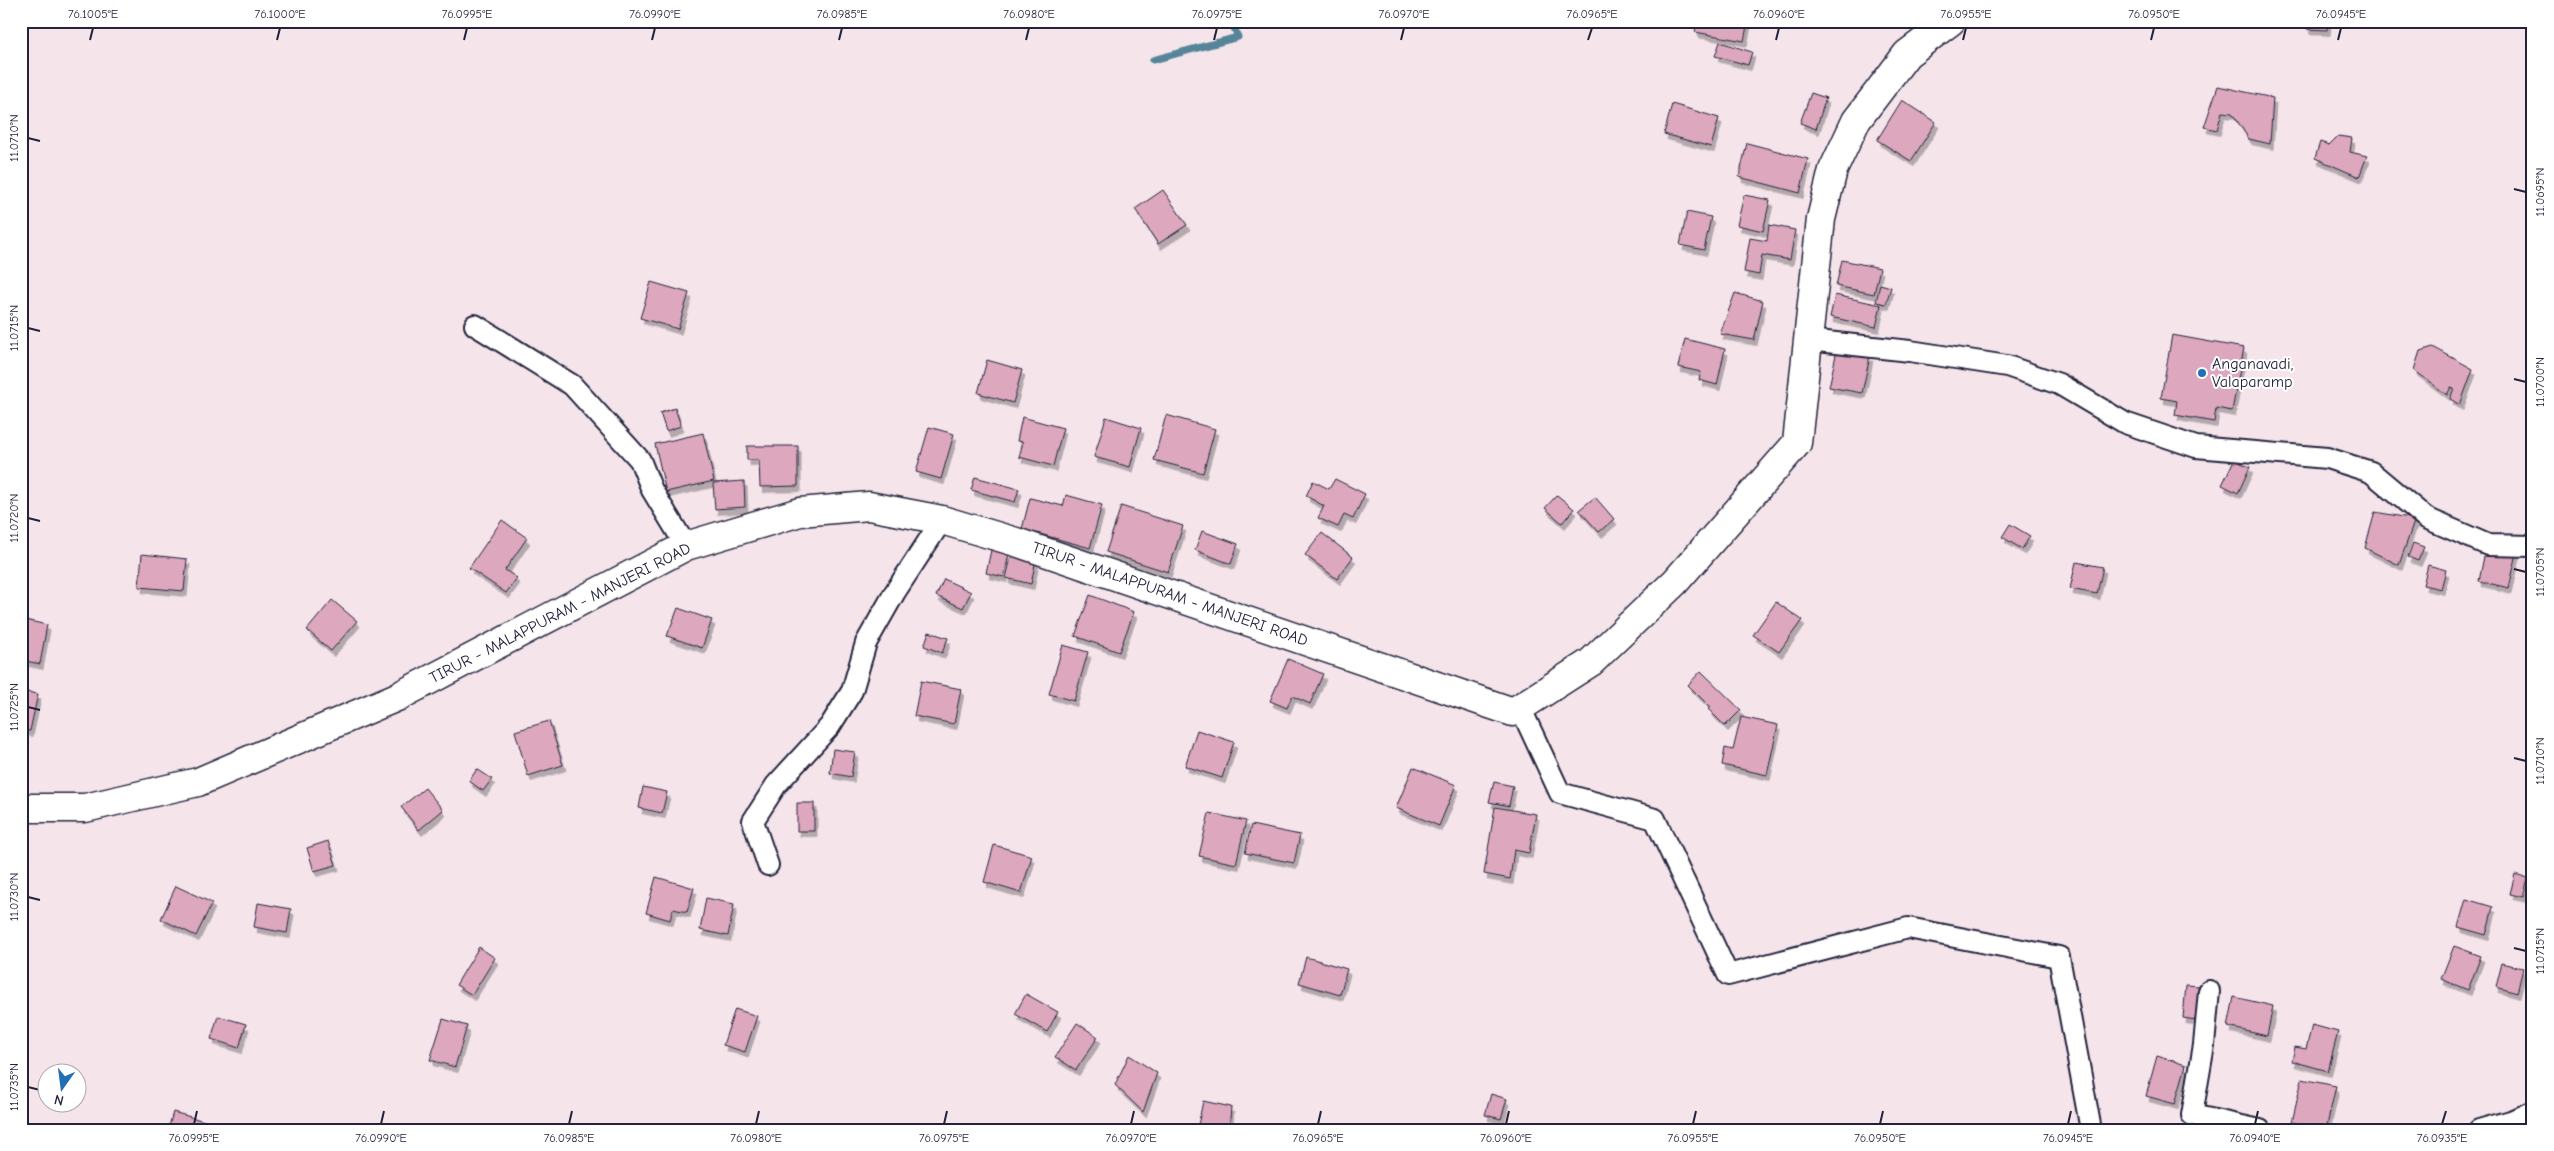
<svg xmlns="http://www.w3.org/2000/svg" width="2554" height="1151" font-family="'Comic Neue',sans-serif">
  <style>
    .lines { fill: none; stroke-linecap: round; stroke-linejoin: round }
    .stream { stroke: #57859a; stroke-width: 7 }
    .building { fill: #dda7bd; stroke: #22223b; filter: url(#shadow) }
    .street-casing { stroke: #22223b; stroke-width: 24 }
    .primary-casing { stroke: #22223b; stroke-width: 31 }
    .street { stroke: #fff; stroke-width: 20 }
    .primary { stroke: #fff; stroke-width: 28 }
    .ticks { fill: none; stroke: #22223b; stroke-width: 2 }
    .poi-dot { fill: #1f6fb2; stroke: #fff; stroke-width: 2 }
    .labels { text-anchor: middle; dominant-baseline: central; stroke-width: 4; stroke-linejoin: round; paint-order: stroke }
    .poi-label { font-size: 16px; fill: #22223b; stroke: #fff; text-anchor: start }
    .street-label { font-size: 16px; fill: #22223b; stroke: #fff }
    .neatline { fill: none; stroke: #22223b; stroke-width: 2 }
    .ticks-label { font-size: 12px; text-anchor: middle; fill: #22223b }
  </style>
  <defs>
    <filter id="shadow"><feDropShadow dx="3" dy="5.5" stdDeviation="0" flood-color="#0004"/></filter>
  </defs>
  <rect width="100%" height="100%" fill="#f5e5eb"/>
  <filter id="ink" filterUnits="userSpaceOnUse"><feTurbulence type="fractalNoise" baseFrequency=".02" numOctaves="2"/><feDisplacementMap in="SourceGraphic" scale="10" xChannelSelector="R" yChannelSelector="G"/><feConvolveMatrix kernelMatrix="1 2 1 2 8 2 1 2 1" color-interpolation-filters="sRGB"/></filter>
  <g filter="url(#ink)">
    <g class="lines">
      <!-- stream -->
      <path class="stream" d="M 1153,60 L 1238,37 L 1231,21"/>
    </g>
    <!-- building -->
    <path class="building" d="M 1697,21 L 1748,21 L 1744,41 L 1695,32 Z
      M 2307,21 L 2328,21 L 2327,30 L 2307,29 Z
      M 1720,42 L 1752,52 L 1748,65 L 1715,56 Z
      M 2218,86 L 2273,98 L 2270,144 L 2249,139 L 2232,113 L 2222,112 L 2217,130 L 2204,127 Z
      M 1811,93 L 1826,98 L 1816,129 L 1800,123 Z
      M 1902,100 L 1936,122 L 1911,161 L 1877,140 Z
      M 1672,104 L 1719,118 L 1711,147 L 1664,134 Z
      M 2338,136 L 2352,138 L 2350,152 L 2367,156 L 2359,177 L 2315,158 L 2320,142 L 2329,145 Z
      M 1747,143 L 1808,159 L 1800,193 L 1739,177 Z
      M 1163,190 L 1187,225 L 1158,244 L 1135,209 Z
      M 1744,195 L 1770,200 L 1763,231 L 1737,225 Z
      M 1687,212 L 1711,217 L 1704,250 L 1680,245 Z
      M 1769,225 L 1795,230 L 1790,260 L 1762,255 L 1759,275 L 1744,272 L 1750,238 L 1767,241 Z
      M 1842,260 L 1880,268 L 1874,294 L 1836,286 Z
      M 651,282 L 689,293 L 678,329 L 640,318 Z
      M 1880,284 L 1891,287 L 1886,304 L 1876,302 Z
      M 1735,293 L 1763,301 L 1754,340 L 1720,334 Z
      M 1835,295 L 1881,305 L 1876,327 L 1830,317 Z
      M 2172,335 L 2244,348 L 2232,411 L 2216,408 L 2214,422 L 2175,415 L 2177,401 L 2161,398 Z
      M 1685,339 L 1725,349 L 1717,385 L 1699,380 L 1701,372 L 1678,367 Z
      M 2433,347 L 2473,369 L 2460,405 L 2450,399 L 2454,388 L 2451,387 L 2447,395 L 2414,370 L 2420,351 Z
      M 1837,350 L 1870,356 L 1862,393 L 1829,387 Z
      M 987,360 L 1022,370 L 1013,403 L 978,393 Z
      M 675,408 L 681,426 L 666,431 L 660,413 Z
      M 1166,415 L 1215,429 L 1203,473 L 1154,460 Z
      M 1022,417 L 1063,428 L 1053,466 L 1019,457 L 1023,442 L 1017,441 Z
      M 1106,417 L 1141,428 L 1130,467 L 1094,457 Z
      M 929,427 L 954,434 L 941,479 L 916,472 Z
      M 703,433 L 714,481 L 666,492 L 655,444 Z
      M 747,446 L 798,446 L 798,486 L 760,487 L 759,460 L 747,460 Z
      M 2234,460 L 2250,467 L 2238,493 L 2222,485 Z
      M 975,477 L 1019,489 L 1015,502 L 971,490 Z
      M 1335,479 L 1365,494 L 1353,519 L 1344,515 L 1338,527 L 1318,518 L 1324,506 L 1306,496 L 1313,481 L 1329,489 Z
      M 744,481 L 745,507 L 715,509 L 713,483 Z
      M 1066,495 L 1102,505 L 1090,548 L 1022,529 L 1030,498 L 1063,506 Z
      M 1557,495 L 1574,509 L 1562,523 L 1545,508 Z
      M 1595,497 L 1614,519 L 1599,532 L 1579,510 Z
      M 1121,506 L 1183,526 L 1168,572 L 1106,552 Z
      M 2375,512 L 2415,519 L 2399,565 L 2365,548 Z
      M 502,520 L 527,538 L 505,570 L 517,578 L 506,593 L 469,568 Z
      M 2010,524 L 2030,536 L 2022,549 L 2002,537 Z
      M 1202,531 L 1238,544 L 1231,564 L 1195,550 Z
      M 1322,533 L 1353,557 L 1337,579 L 1305,555 Z
      M 2487,542 L 2518,549 L 2509,588 L 2479,581 Z
      M 2413,543 L 2424,547 L 2418,561 L 2408,557 Z
      M 991,550 L 1009,554 L 1004,577 L 986,573 Z
      M 1012,553 L 1036,559 L 1031,584 L 1006,578 Z
      M 142,554 L 187,559 L 184,591 L 139,587 Z
      M 2076,562 L 2103,567 L 2097,594 L 2070,589 Z
      M 2428,565 L 2446,570 L 2441,589 L 2423,585 Z
      M 944,579 L 971,592 L 963,608 L 936,596 Z
      M 1090,595 L 1134,612 L 1119,652 L 1075,636 Z
      M 332,600 L 357,621 L 331,651 L 307,630 Z
      M 1776,602 L 1802,620 L 1779,652 L 1753,635 Z
      M 678,608 L 712,620 L 702,648 L 667,636 Z
      M 21,619 L 47,625 L 40,664 L 21,660 Z
      M 929,632 L 948,638 L 942,653 L 924,646 Z
      M 1063,645 L 1088,652 L 1074,701 L 1049,694 Z
      M 1288,659 L 1323,674 L 1310,704 L 1292,696 L 1287,708 L 1270,701 Z
      M 1701,671 L 1741,710 L 1725,726 L 1708,709 L 1710,707 L 1688,685 Z
      M 921,681 L 961,689 L 954,724 L 914,716 Z
      M 21,691 L 38,694 L 30,731 L 21,730 Z
      M 1741,717 L 1778,725 L 1767,775 L 1722,765 L 1725,748 L 1733,750 Z
      M 549,721 L 563,765 L 528,776 L 515,731 Z
      M 1197,730 L 1234,742 L 1222,778 L 1185,766 Z
      M 833,749 L 855,752 L 851,777 L 830,773 Z
      M 1413,767 L 1456,785 L 1439,826 L 1396,808 Z
      M 477,769 L 492,779 L 483,791 L 469,781 Z
      M 1494,782 L 1513,786 L 1509,806 L 1489,802 Z
      M 643,787 L 667,792 L 662,813 L 639,808 Z
      M 425,788 L 443,810 L 419,830 L 401,807 Z
      M 797,803 L 814,803 L 814,831 L 797,831 Z
      M 1495,807 L 1536,814 L 1529,853 L 1514,850 L 1510,879 L 1484,874 Z
      M 1209,813 L 1246,821 L 1236,864 L 1199,856 Z
      M 1251,825 L 1300,835 L 1294,863 L 1245,853 Z
      M 328,841 L 336,865 L 314,871 L 307,848 Z
      M 994,845 L 1032,856 L 1021,893 L 984,882 Z
      M 2515,874 L 2528,878 L 2523,897 L 2510,894 Z
      M 656,877 L 694,888 L 687,912 L 673,909 L 670,920 L 646,913 Z
      M 176,886 L 212,903 L 196,936 L 161,919 Z
      M 706,898 L 734,904 L 728,936 L 700,930 Z
      M 2466,899 L 2493,907 L 2486,935 L 2458,927 Z
      M 258,903 L 291,909 L 287,933 L 254,927 Z
      M 2454,946 L 2481,956 L 2468,990 L 2441,979 Z
      M 479,947 L 495,958 L 472,995 L 456,985 Z
      M 1306,957 L 1347,969 L 1340,995 L 1299,983 Z
      M 2502,963 L 2523,968 L 2517,993 L 2496,987 Z
      M 2186,985 L 2200,986 L 2196,1020 L 2183,1018 Z
      M 1026,994 L 1058,1012 L 1047,1032 L 1015,1014 Z
      M 2234,997 L 2273,1006 L 2267,1036 L 2228,1027 Z
      M 735,1009 L 757,1016 L 745,1052 L 723,1045 Z
      M 218,1016 L 246,1024 L 239,1048 L 211,1039 Z
      M 443,1019 L 467,1026 L 455,1067 L 430,1060 Z
      M 1077,1023 L 1098,1037 L 1076,1070 L 1055,1057 Z
      M 2312,1025 L 2338,1032 L 2328,1071 L 2292,1061 L 2295,1047 L 2306,1049 Z
      M 1129,1055 L 1157,1073 L 1143,1112 L 1115,1085 Z
      M 2157,1056 L 2186,1065 L 2175,1104 L 2146,1096 Z
      M 2302,1079 L 2336,1086 L 2326,1130 L 2292,1122 Z
      M 1491,1094 L 1507,1099 L 1501,1119 L 1485,1115 Z
      M 1203,1101 L 1231,1107 L 1229,1130 L 1197,1130 Z
      M 173,1112 L 215,1124 L 214,1130 L 168,1130 Z"/>
    <g class="lines">
      <defs>
        <path id="street" d="M 475,325 L 572,385 L 640,460 L 652,490 L 686,546
          M 1808,340 L 1910,351 L 2007,366 L 2059,384 L 2125,423 L 2196,447 L 2327,458 L 2371,472 L 2426,518 L 2488,545 L 2533,546
          M 1520,707 L 1560,793 L 1655,819 L 1728,975 L 1908,928 L 2059,957 L 2091,1130
          M 768,865 L 753,821 L 776,785 L 830,726 L 852,691 L 866,643 L 895,592 L 942,520
          M 2209,991 L 2204,1045 L 2192,1115 L 2260,1130
          M 2479,1130 L 2511,1121 L 2533,1111"/>
        <path id="primary" d="M 21,808 L 85,808 L 198,782 L 397,697 L 686,546 L 800,512 L 869,506 L 942,520 L 1016,542 L 1513,712 L 1591,662 L 1675,582 L 1797,443 L 1821,219 L 1833,170 L 1856,121 L 1907,54 L 1951,21"/>
      </defs>
      <!-- street casing -->
      <use href="#street" class="street-casing"/>
      <!-- primary casing -->
      <use href="#primary" class="primary-casing"/>
      <!-- street -->
      <use href="#street" class="street"/>
      <!-- primary -->
      <use href="#primary" class="primary"/>
    </g>
  </g>
  <!-- ticks -->
  <path class="ticks" d="M 90,40 L 93,28M 277,40 L 280,28M 464,40 L 467,28M 652,40 L 655,28M 839,40 L 842,28M 1026,40 L 1029,28M 1214,40 L 1217,28M 1401,40 L 1404,28M 1588,40 L 1592,28M 1776,40 L 1779,28M 1963,40 L 1966,28M 2151,40 L 2154,28M 2338,40 L 2341,28M 28,138 L 40,141M 2514,189 L 2526,192M 28,328 L 40,331M 2514,379 L 2526,382M 28,518 L 40,521M 2514,569 L 2526,572M 28,707 L 40,710M 2514,758 L 2526,761M 28,897 L 40,900M 2514,948 L 2526,951M 28,1087 L 40,1090M 194,1124 L 197,1111M 381,1124 L 384,1111M 569,1124 L 572,1111M 756,1124 L 759,1111M 944,1124 L 947,1111M 1131,1124 L 1134,1111M 1318,1124 L 1321,1111M 1506,1124 L 1509,1111M 1693,1124 L 1696,1111M 1880,1124 L 1883,1111M 2068,1124 L 2071,1111M 2255,1124 L 2258,1111M 2442,1124 L 2446,1111"/>
  <!-- markers -->
  <circle class="poi-dot" cx="2202" cy="373" r="5"/>
  <g class="labels">
    <!-- poi labels -->
    <g class="poi-label">
      <text x="2212" y="364">Anganavadi,<tspan x="2212" dy="18">Valaparamp</tspan></text>
    </g>
    <!-- street labels -->
    <g class="street-label">
      <text transform="translate(1170 594) rotate(19)">TIRUR - MALAPPURAM - MANJERI ROAD</text>
      <text transform="translate(560 613) rotate(-27)">TIRUR - MALAPPURAM - MANJERI ROAD</text>
    </g>
  </g>
  <!-- margin -->
  <rect width="2554" height="1151" fill="none" stroke="#fff" stroke-width="55"/>
  <!-- north arrow -->
  <g transform="translate(62 1088) rotate(194)"><circle r="24" fill="#ffffff" stroke="#a7a7b1"/>
  <path d="M0-4L9 19L0 12L-9 19Z" fill="#1f6fb2"/>
  <text y="-8" font-size="14" font-weight="bold" text-anchor="middle" fill="#22223b">N</text>
  </g>
  <rect x="28" y="28" width="2498" height="1096" class="neatline"/>
  <g class="ticks-label">
    <text x="93" y="18">76.1005°E</text>
    <text x="280" y="18">76.1000°E</text>
    <text x="467" y="18">76.0995°E</text>
    <text x="655" y="18">76.0990°E</text>
    <text x="842" y="18">76.0985°E</text>
    <text x="1029" y="18">76.0980°E</text>
    <text x="1217" y="18">76.0975°E</text>
    <text x="1404" y="18">76.0970°E</text>
    <text x="1592" y="18">76.0965°E</text>
    <text x="1779" y="18">76.0960°E</text>
    <text x="1966" y="18">76.0955°E</text>
    <text x="2154" y="18">76.0950°E</text>
    <text x="2341" y="18">76.0945°E</text>
    <text transform="translate(14 138) rotate(-90)" y="4">11.0710°N</text>
    <text transform="translate(2540 192) rotate(-90)" y="4">11.0695°N</text>
    <text transform="translate(14 328) rotate(-90)" y="4">11.0715°N</text>
    <text transform="translate(2540 382) rotate(-90)" y="4">11.0700°N</text>
    <text transform="translate(14 518) rotate(-90)" y="4">11.0720°N</text>
    <text transform="translate(2540 572) rotate(-90)" y="4">11.0705°N</text>
    <text transform="translate(14 707) rotate(-90)" y="4">11.0725°N</text>
    <text transform="translate(2540 761) rotate(-90)" y="4">11.0710°N</text>
    <text transform="translate(14 897) rotate(-90)" y="4">11.0730°N</text>
    <text transform="translate(2540 951) rotate(-90)" y="4">11.0715°N</text>
    <text transform="translate(14 1087) rotate(-90)" y="4">11.0735°N</text>
    <text x="194" y="1142">76.0995°E</text>
    <text x="381" y="1142">76.0990°E</text>
    <text x="569" y="1142">76.0985°E</text>
    <text x="756" y="1142">76.0980°E</text>
    <text x="944" y="1142">76.0975°E</text>
    <text x="1131" y="1142">76.0970°E</text>
    <text x="1318" y="1142">76.0965°E</text>
    <text x="1506" y="1142">76.0960°E</text>
    <text x="1693" y="1142">76.0955°E</text>
    <text x="1880" y="1142">76.0950°E</text>
    <text x="2068" y="1142">76.0945°E</text>
    <text x="2255" y="1142">76.0940°E</text>
    <text x="2442" y="1142">76.0935°E</text>
  </g>
</svg>
